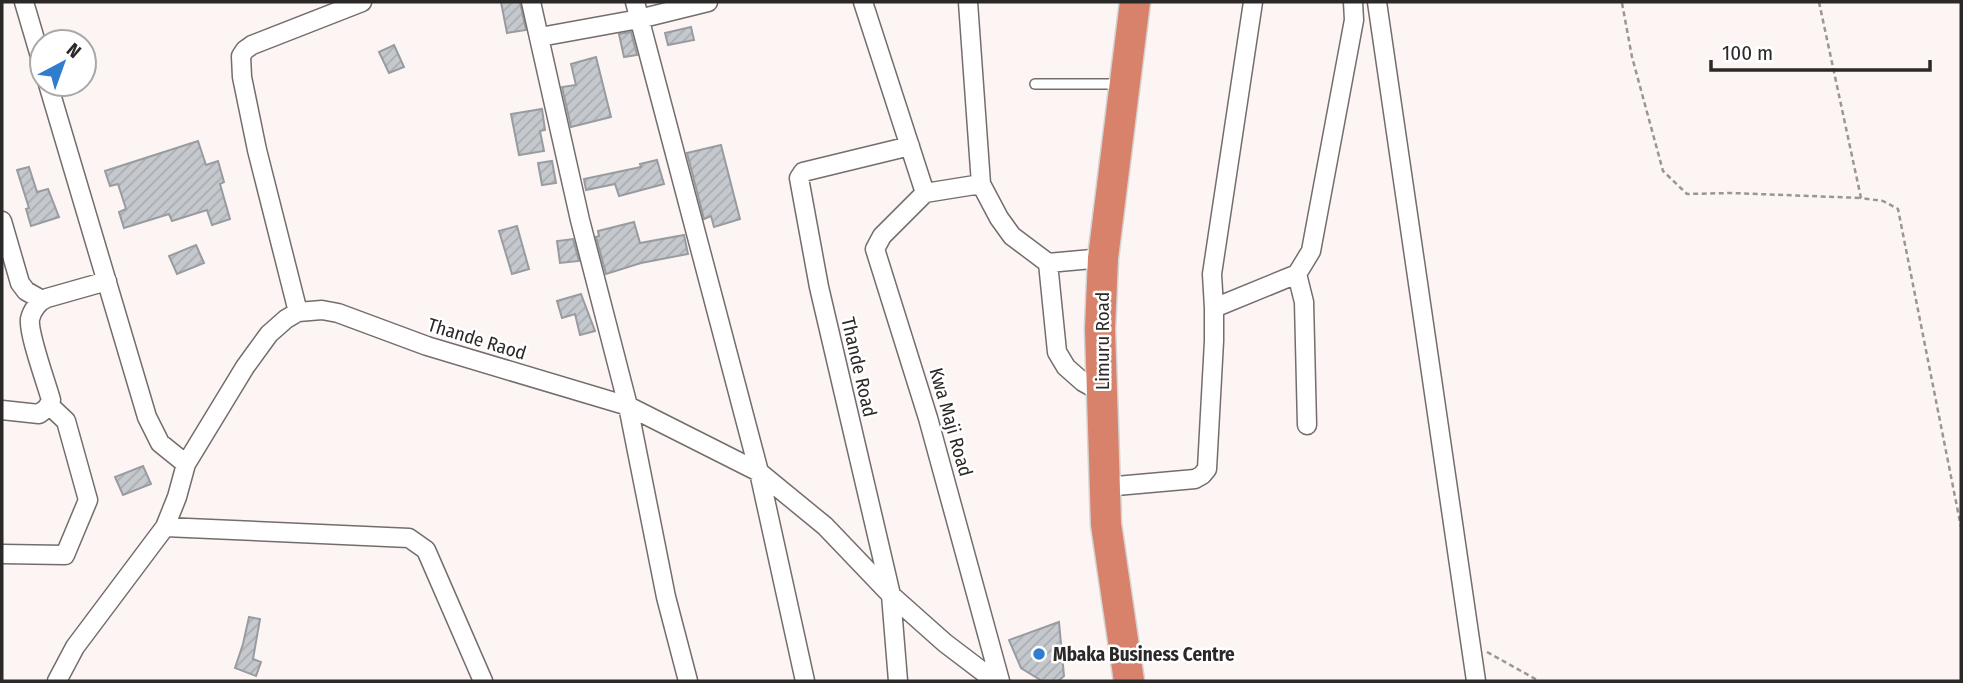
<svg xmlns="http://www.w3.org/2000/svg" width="1963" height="683" font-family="'Fira Sans Condensed',sans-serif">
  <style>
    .building { fill: url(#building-hatch); stroke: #989ca0; stroke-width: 2 }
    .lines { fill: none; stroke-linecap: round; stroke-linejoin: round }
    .service-casing { stroke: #736d6c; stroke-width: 12 }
    .minor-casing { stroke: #736d6c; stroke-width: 21 }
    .trunk-casing { stroke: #d5d4d4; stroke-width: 33 }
    .path { stroke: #9a9694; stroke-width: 2.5; stroke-dasharray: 5 3.5; stroke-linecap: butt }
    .service { stroke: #fff; stroke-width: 9 }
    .minor { stroke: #fff; stroke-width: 18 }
    .trunk { stroke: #d8826b; stroke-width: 30 }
    .poi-dot { fill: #307ccd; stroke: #fff; stroke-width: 2.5 }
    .labels { text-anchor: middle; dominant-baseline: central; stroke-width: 5; stroke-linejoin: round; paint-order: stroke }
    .street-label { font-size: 19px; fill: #2b2928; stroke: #fff }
    .poi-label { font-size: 19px; font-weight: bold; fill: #2b2928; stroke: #fff; text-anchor: start }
  </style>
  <defs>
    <pattern id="building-hatch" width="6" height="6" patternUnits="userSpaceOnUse" patternTransform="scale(1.75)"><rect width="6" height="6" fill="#c5c8cd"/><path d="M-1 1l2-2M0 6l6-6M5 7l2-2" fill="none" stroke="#a9acb0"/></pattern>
  </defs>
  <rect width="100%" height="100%" fill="#fcf5f3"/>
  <!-- building -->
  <path class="building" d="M 501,2 L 520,2 L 526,30 L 507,33 Z
    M 691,27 L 694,40 L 668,45 L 665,33 Z
    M 631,32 L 637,55 L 624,57 L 619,34 Z
    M 394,45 L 404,67 L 389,73 L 379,52 Z
    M 596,57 L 611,117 L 571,127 L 562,87 L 576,85 L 571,64 Z
    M 542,109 L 545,130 L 540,131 L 544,151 L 519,155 L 511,114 Z
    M 198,141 L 206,165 L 218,161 L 224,182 L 220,184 L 230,219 L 212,225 L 207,210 L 172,221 L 169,214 L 124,228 L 119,212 L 126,209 L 118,184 L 110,186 L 105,171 Z
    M 721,145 L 740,219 L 714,227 L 711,216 L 704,219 L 687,153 Z
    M 657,160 L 664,184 L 619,196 L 615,184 L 586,190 L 584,179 L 641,167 L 640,164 Z
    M 552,161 L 556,183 L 542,185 L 538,163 Z
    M 29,167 L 37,192 L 48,189 L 59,217 L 31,226 L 26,209 L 29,208 L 17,170 Z
    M 634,222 L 640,243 L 684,235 L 688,254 L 641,263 L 606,274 L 596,237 L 599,236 L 598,231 Z
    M 517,226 L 529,269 L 512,274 L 499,231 Z
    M 573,239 L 579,261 L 560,263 L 557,241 Z
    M 196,245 L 204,263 L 177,274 L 169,256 Z
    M 581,294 L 595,331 L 580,335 L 575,314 L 562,318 L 557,301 Z
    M 143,466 L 151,484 L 123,495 L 115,477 Z
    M 249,617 L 260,619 L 253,659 L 261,662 L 256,676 L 235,668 L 243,644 Z
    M 1059,622 L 1064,676 L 1058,681 L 1042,681 L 1021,668 L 1009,640 Z"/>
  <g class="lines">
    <defs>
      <path id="service" d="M 1035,84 L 1119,84"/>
      <path id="minor" d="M 24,2 L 42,63
        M 531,2 L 580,220 L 628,406 L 666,597 L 688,681
        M 635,2 L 759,472 L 805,681
        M 863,2 L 925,193
        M 968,2 L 981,184 L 999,218 L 1012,236 L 1048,263 L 1057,352 L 1066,367 L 1083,382 L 1101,392
        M 1377,2 L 1476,681
        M 540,37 L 639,19 L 708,2
        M 48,84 L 147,417 L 160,443 L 186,464
        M 925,193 L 882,236 L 875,249 L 928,418 L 1000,681
        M 925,193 L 981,184
        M 2,221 L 20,283 L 26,291 L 42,300
        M 1048,263 L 1103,258
        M 1297,274 L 1304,302 L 1307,425
        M 1214,308 L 1212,274 L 1253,2
        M 298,312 L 257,150 L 242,77 L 241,56 L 245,50 L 252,45 L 362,2
        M 2,410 L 39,414 L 47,408 L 51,400 C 46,382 28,333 30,319 C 32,310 39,301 47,298 L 107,281
        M 1105,487 L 1195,479 L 1202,475 L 1207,469 L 1214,341 L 1214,308 L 1297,274 L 1311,251 L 1354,20 L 1353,2
        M 165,527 L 409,538 L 426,550 L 483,681
        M 2,554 L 65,555 L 88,500 L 66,421 L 49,405
        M 57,681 L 75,647 L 165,527 L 177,497 L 186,464 L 245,367 L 269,334 L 286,319 L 298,312 L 322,310 L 338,313 L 427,346 L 628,406 L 759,472 L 825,526 L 891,595 L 945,643 L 995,681
        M 898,681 L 891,595 L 819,287 L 799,178 L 803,172 L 910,146"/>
      <path id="trunk" d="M 1129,681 L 1106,524 L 1100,329 L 1103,258 L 1135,2"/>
    </defs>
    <!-- service casing -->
    <use href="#service" class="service-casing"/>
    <!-- minor casing -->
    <use href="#minor" class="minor-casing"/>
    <!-- trunk casing -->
    <use href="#trunk" class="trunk-casing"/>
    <!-- path -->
    <path class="path" d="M 1819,2 L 1861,198 L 1883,201 L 1898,209 L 1961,527
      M 1622,3 L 1632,57 L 1663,171 L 1687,194 L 1732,193 L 1861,198
      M 1487,652 L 1539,681"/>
    <!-- service -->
    <use href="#service" class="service"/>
    <!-- minor -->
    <use href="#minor" class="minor"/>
    <!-- trunk -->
    <use href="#trunk" class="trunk"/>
  </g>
  <!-- markers -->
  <circle class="poi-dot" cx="1039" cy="654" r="7"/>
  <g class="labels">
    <!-- street labels -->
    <g class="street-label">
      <text transform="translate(477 339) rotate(17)">Thande Raod</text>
      <text transform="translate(1102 341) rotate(-90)">Limuru Road</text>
      <text transform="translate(859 367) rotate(77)">Thande Road</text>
      <text transform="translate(951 422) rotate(74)">Kwa Maji Road</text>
    </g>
    <!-- poi labels -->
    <g class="poi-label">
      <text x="1053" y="654">Mbaka Business Centre</text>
    </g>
  </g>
  <!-- border -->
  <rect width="1963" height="683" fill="none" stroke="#2b2928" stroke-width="7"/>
  <!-- north arrow -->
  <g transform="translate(63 63) rotate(41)"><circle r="33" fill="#ffffff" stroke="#aaa9a9" stroke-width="2"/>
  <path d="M0-5L12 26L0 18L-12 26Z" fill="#307ccd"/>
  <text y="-10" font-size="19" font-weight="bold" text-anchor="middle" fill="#2b2928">N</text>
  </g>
  <!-- scale -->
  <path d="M1711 60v10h219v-10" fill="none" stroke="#2b2928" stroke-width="3.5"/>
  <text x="1722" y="60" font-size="21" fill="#2b2928" stroke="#ffffff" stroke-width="5" paint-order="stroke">100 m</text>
</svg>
